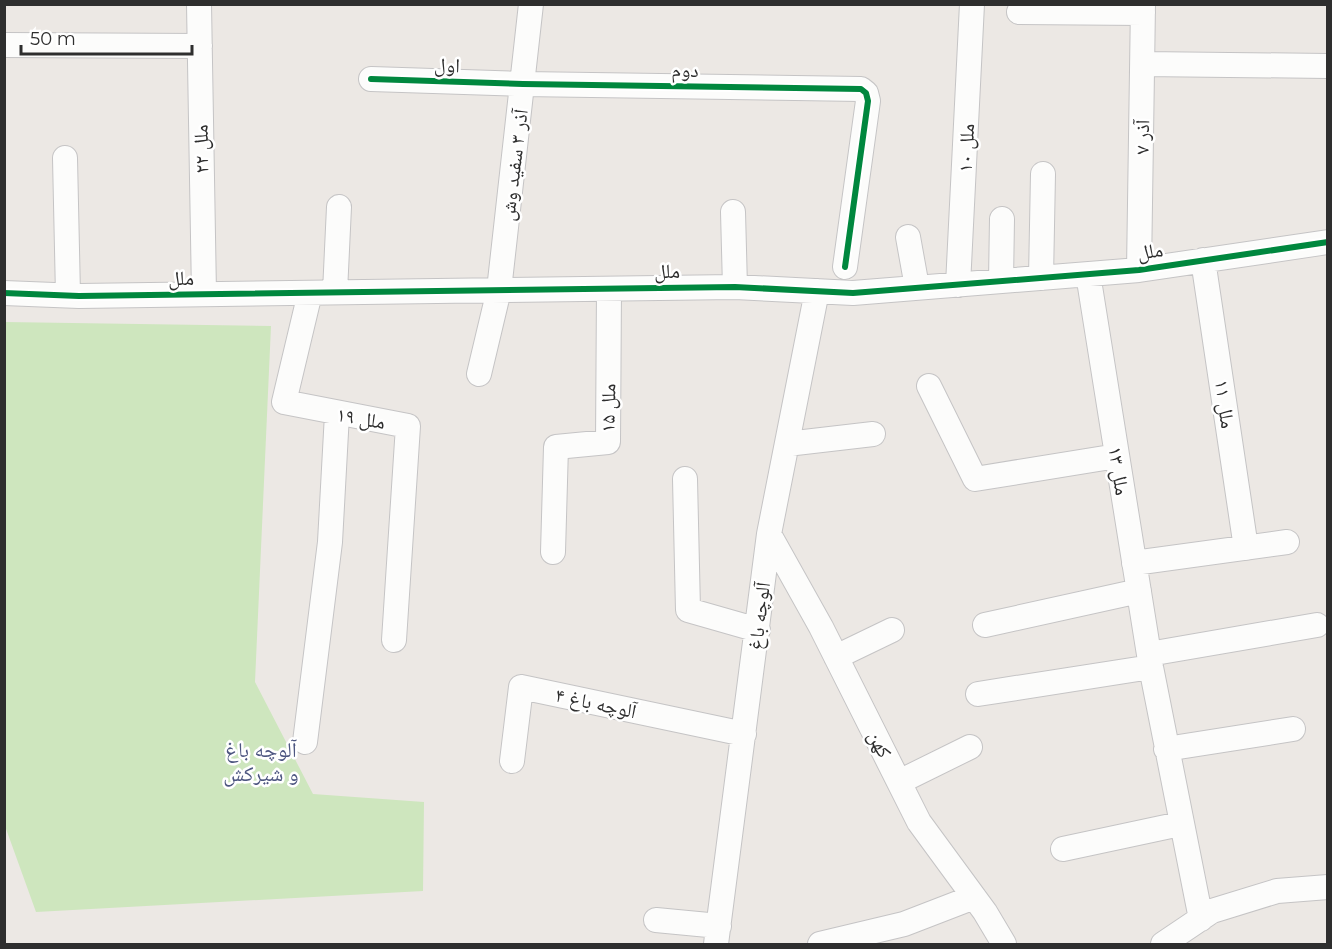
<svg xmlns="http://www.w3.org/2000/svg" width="1332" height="949" font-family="Montserrat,'Noto Naskh Arabic',sans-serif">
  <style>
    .green { fill: #cee6be }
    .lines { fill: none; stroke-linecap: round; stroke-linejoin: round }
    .minor-casing { stroke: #c5c4c5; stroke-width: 26 }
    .minor { stroke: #fcfcfb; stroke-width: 24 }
    .cycleway-casing { stroke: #fff; stroke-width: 10 }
    .cycleway { stroke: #00873e; stroke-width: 6 }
    .labels { text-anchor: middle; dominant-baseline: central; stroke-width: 5; stroke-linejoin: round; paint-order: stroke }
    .street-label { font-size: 20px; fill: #2e2e2e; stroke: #fff }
    .neighbourhood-label { font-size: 21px; fill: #4d5680; stroke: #fff }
  </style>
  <rect width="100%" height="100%" fill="#ece8e4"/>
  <!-- green -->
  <path class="green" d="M 5,322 L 271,326 L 255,682 L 313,794 L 424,802 L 423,891 L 36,912 L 5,826 Z"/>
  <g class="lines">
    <defs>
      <path id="minor" d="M 199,4 L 204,294
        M 1019,12 L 1143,13
        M 4,45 L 200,46
        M 1143,64 L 1328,66
        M 371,79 L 523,84 L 861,89 L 866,93 L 868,101 L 845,267
        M 65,158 L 68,295
        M 733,212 L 735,287
        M 908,237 L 917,287
        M 1203,260 L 1246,548
        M 1139,270 L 1143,4
        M 1088,274 L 1151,667 L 1201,919
        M 1041,278 L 1043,174
        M 1001,281 L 1002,219
        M 958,285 L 972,4
        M 335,292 L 339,207
        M 4,293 L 79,296 L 735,287 L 853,293 L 1139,270 L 1328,242
        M 310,293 L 284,402 L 408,426 L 394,640
        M 479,374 L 499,290 L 531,4
        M 929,386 L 975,479 L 1117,456
        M 787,444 L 873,434
        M 685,479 L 688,610 L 758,630
        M 769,534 L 821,627 L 919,822 L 985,912 L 1004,944
        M 553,552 L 556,447 L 608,442 L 609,289
        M 1134,563 L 1287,542
        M 985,625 L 1139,591
        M 1149,654 L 1317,625
        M 836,657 L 892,630
        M 978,694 L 1151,667
        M 305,742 L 330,542 L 337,414
        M 1166,749 L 1293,729
        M 512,761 L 521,687 L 744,734
        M 899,782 L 970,747
        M 1063,849 L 1180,824
        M 656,920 L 719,926
        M 716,944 L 769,534 L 817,291
        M 820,944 L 904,924 L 974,897
        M 1163,944 L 1212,911 L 1277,891 L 1328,887"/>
    </defs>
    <!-- minor casing -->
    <use href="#minor" class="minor-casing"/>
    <!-- minor -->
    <use href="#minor" class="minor"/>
    <defs>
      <path id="cycleway" d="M 371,79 L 523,84 L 861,89 L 866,93 L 868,101 L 845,267
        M 4,293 L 79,296 L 735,287 L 853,293 L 1139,270 L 1328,242"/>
    </defs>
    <!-- cycleway casing -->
    <use href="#cycleway" class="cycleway-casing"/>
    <!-- cycleway -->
    <use href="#cycleway" class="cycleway"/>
  </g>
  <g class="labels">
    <!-- street labels -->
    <g class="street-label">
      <text transform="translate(447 65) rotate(2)">اول</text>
      <text transform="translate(685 70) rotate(1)">دوم</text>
      <text transform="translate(1142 137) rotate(-89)">آذر ۷</text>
      <text transform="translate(966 148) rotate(-87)">۱۰ ملل</text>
      <text transform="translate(201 149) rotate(-91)">۲۲ ملل</text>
      <text transform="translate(514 165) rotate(-83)">آذر ۳ سفید وش</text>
      <text transform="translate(1150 251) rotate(-8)">ملل</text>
      <text transform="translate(667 271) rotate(-1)">ملل</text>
      <text transform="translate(181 278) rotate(-1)">ملل</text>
      <text transform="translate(1225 404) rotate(82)">۱۱ ملل</text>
      <text transform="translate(608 408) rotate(-89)">ملل ۱۵</text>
      <text transform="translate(361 418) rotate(10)">ملل ۱۹</text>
      <text transform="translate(1119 471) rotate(81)">ملل ۱۳</text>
      <text transform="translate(759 616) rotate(-83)">آلوچه باغ</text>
      <text transform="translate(596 703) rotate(12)">۴ آلوچه باغ</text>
      <text transform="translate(880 744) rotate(63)">کهن</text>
    </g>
    <!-- neighbourhood labels -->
    <g class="neighbourhood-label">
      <text x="261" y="749">آلوچه باغ<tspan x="261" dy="24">و شیرکش</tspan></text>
    </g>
  </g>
  <!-- border -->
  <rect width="1332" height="949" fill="none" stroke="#2e2e2e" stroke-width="12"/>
  <!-- scale -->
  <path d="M21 45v9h171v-9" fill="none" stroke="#2e2e2e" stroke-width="3"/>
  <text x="30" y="45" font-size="18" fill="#2e2e2e" stroke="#ffffff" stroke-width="4.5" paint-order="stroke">50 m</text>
</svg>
